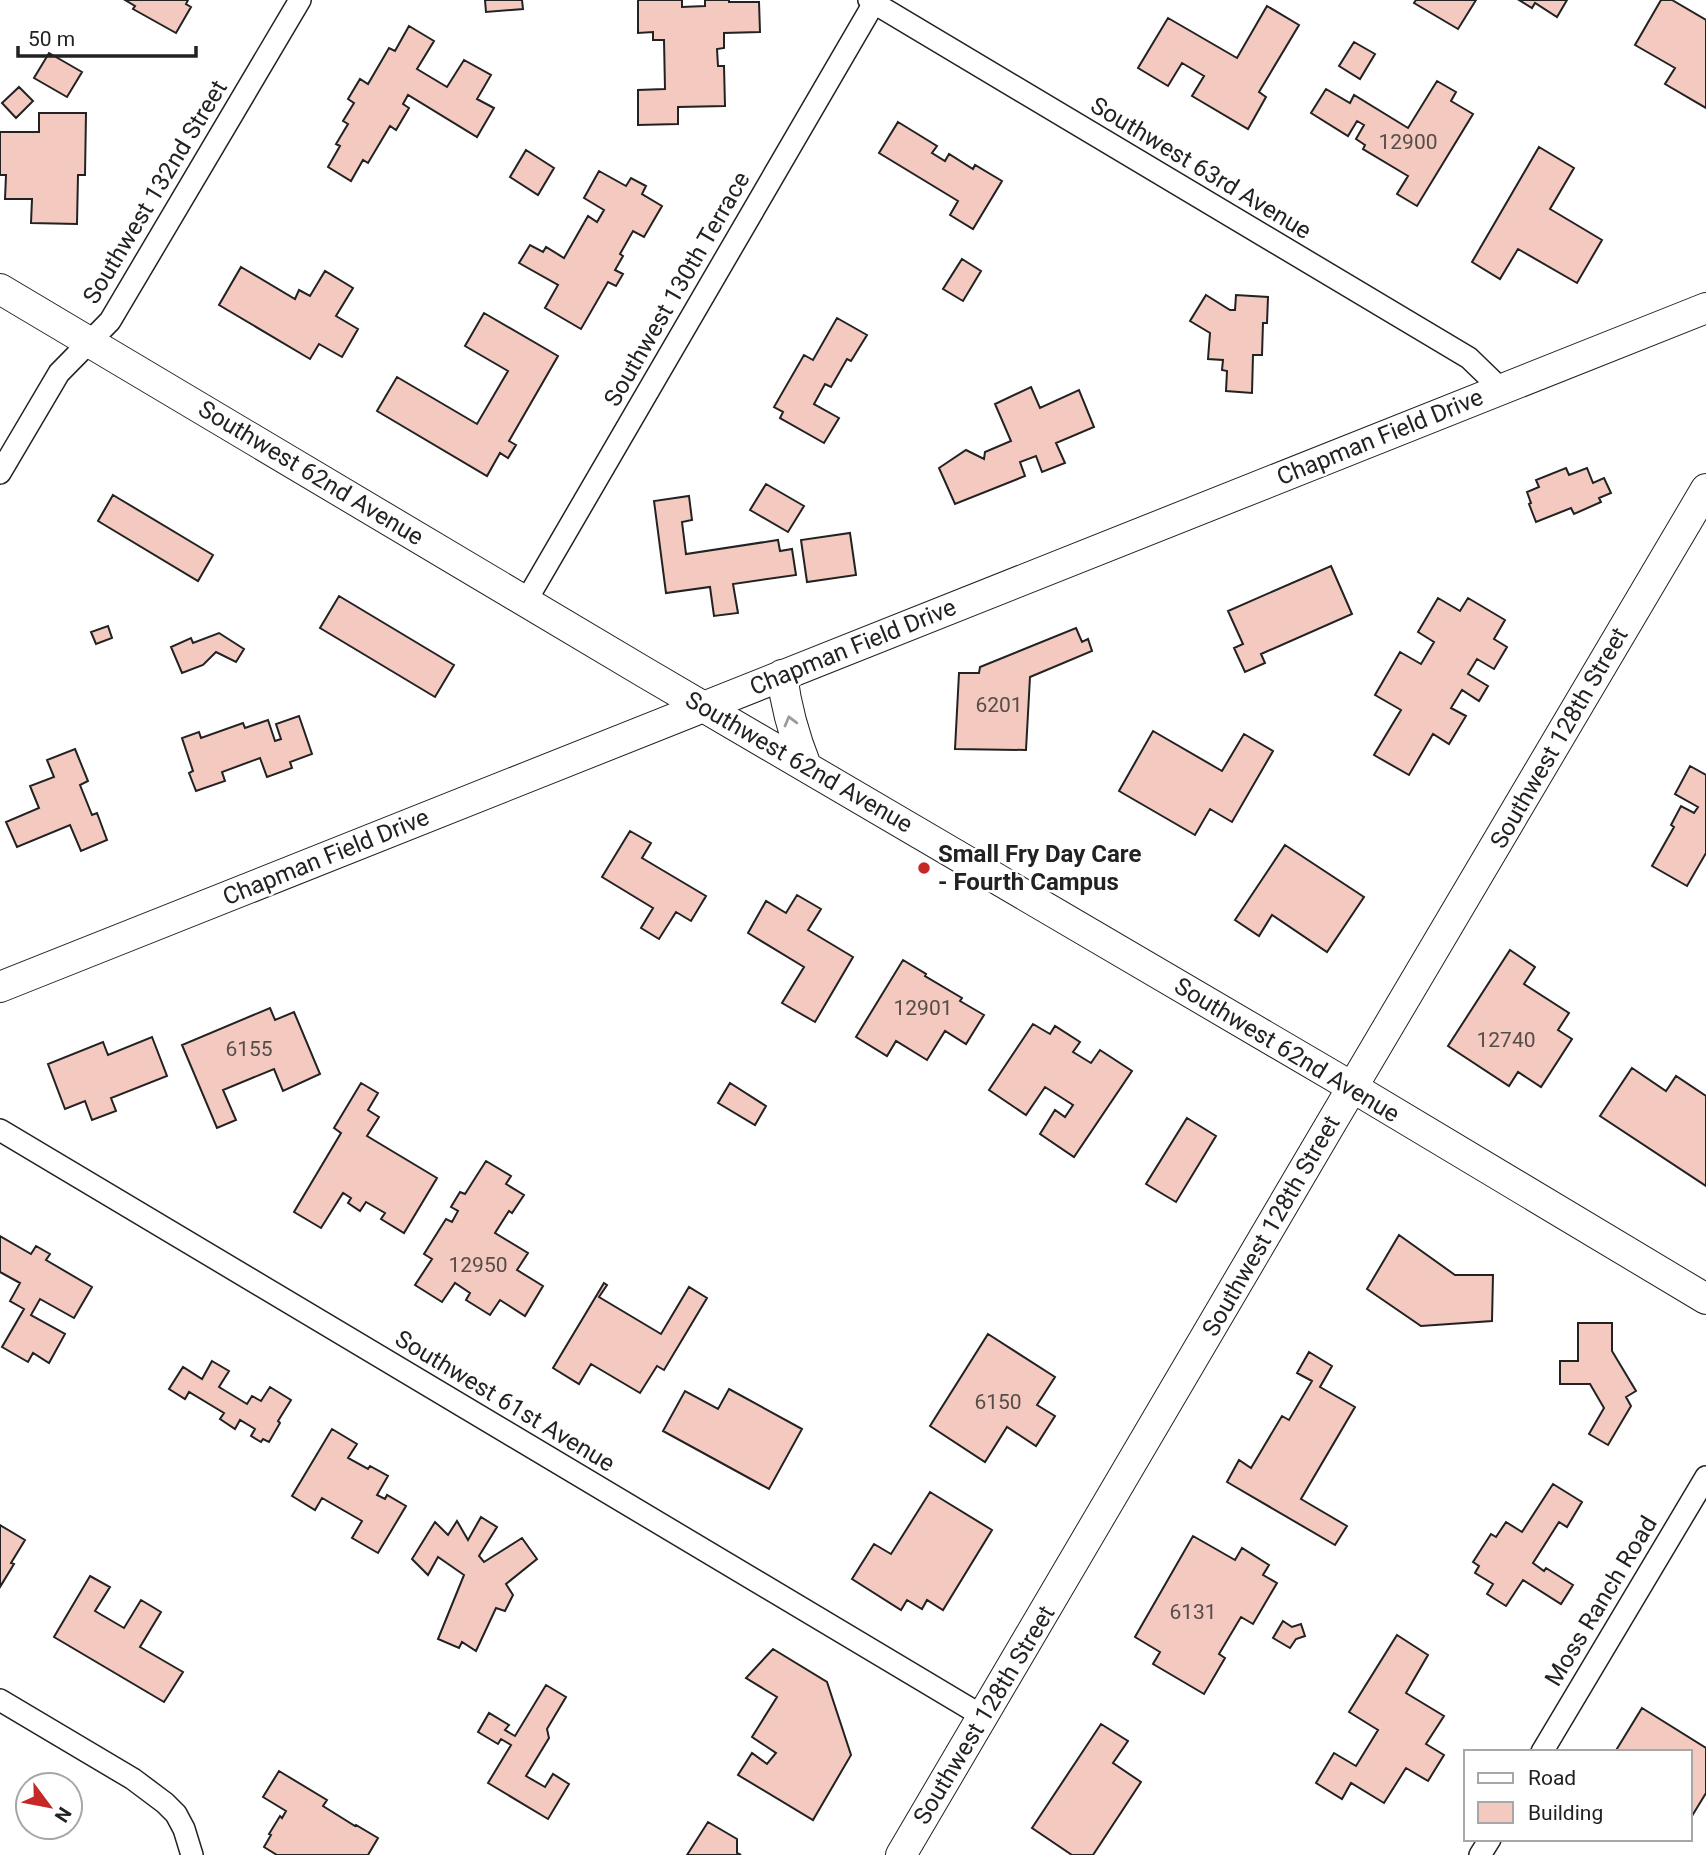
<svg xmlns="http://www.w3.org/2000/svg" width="1706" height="1855" font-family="Roboto,sans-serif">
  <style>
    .building { fill: #f3c9c0; stroke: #222; stroke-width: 2 }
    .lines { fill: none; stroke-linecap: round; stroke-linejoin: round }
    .street-casing { stroke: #222; stroke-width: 24 }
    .secondary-casing { stroke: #222; stroke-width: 32 }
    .street { stroke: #fff; stroke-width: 21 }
    .secondary { stroke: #fff; stroke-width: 30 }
    .oneway { stroke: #9c9c9c }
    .poi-dot { fill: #c62828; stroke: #fff; stroke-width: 2.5 }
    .labels { text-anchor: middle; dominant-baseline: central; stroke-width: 5; stroke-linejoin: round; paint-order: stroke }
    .number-label { font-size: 21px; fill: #564c4a }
    .street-label { font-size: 24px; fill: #222; stroke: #fff }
    .poi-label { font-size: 24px; font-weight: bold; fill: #222; stroke: #fff; text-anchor: start }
  </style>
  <rect width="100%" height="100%" fill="#fff"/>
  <!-- building -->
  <path class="building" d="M 125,0 L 188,0 L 186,4 L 191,7 L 176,33 L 133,9 L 135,6 Z
    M 485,0 L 522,0 L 523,9 L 486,12 Z
    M 638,0 L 682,0 L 682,7 L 705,6 L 705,0 L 729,0 L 729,2 L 759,2 L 760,32 L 724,33 L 724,48 L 717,49 L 718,66 L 724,66 L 725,106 L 678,107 L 678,124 L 638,125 L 638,90 L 665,89 L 664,40 L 653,40 L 653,32 L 638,33 Z
    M 1416,0 L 1476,0 L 1458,29 L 1414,3 Z
    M 1519,0 L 1567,0 L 1557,17 L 1535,3 L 1532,8 Z
    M 1661,0 L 1672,0 L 1706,20 L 1706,108 L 1665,84 L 1675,68 L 1635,45 Z
    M 1267,6 L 1299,25 L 1259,92 L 1266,97 L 1248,129 L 1192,96 L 1204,76 L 1182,63 L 1168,86 L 1138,68 L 1168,18 L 1237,58 Z
    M 409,26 L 434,41 L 417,69 L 447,87 L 464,60 L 491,75 L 477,99 L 494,108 L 477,137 L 408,95 L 403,104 L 409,108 L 396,130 L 390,126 L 368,163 L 363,160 L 351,181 L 328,167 L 340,146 L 336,144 L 348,124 L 343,121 L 354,103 L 348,99 L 360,79 L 368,84 L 389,48 L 395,51 Z
    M 1354,42 L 1375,54 L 1360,79 L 1339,66 Z
    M 49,53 L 82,72 L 67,97 L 34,78 Z
    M 1437,81 L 1456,92 L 1451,101 L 1473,114 L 1417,206 L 1397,194 L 1408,176 L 1363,149 L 1365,145 L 1356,139 L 1364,125 L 1357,121 L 1348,136 L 1311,113 L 1326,89 L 1350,103 L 1354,95 L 1408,128 Z
    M 19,87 L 33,101 L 16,118 L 2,103 Z
    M 39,113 L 86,113 L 85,175 L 78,175 L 77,224 L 31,223 L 32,199 L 5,199 L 6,175 L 0,175 L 0,132 L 39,132 Z
    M 898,122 L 937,146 L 932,153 L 945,161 L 949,154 L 973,169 L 975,165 L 1002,181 L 973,229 L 950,215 L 958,201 L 879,153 Z
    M 1539,147 L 1574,168 L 1550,209 L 1602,240 L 1577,283 L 1518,249 L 1500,279 L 1472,262 Z
    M 526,150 L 554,168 L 538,195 L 510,177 Z
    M 599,171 L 626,186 L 631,178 L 646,186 L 642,194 L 662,206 L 644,237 L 633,231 L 620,254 L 623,256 L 615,270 L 623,274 L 616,286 L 608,282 L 581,329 L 545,308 L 558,285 L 519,263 L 530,245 L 543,252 L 546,247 L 564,258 L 588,216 L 597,222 L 604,210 L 584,198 Z
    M 962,259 L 981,271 L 963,301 L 943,289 Z
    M 241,267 L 295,299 L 299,290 L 310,296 L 325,271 L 353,288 L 336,316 L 358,329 L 342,357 L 319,344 L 310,359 L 219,305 Z
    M 1206,295 L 1230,310 L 1235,310 L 1236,295 L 1268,297 L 1267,323 L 1263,323 L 1262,355 L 1253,355 L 1252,393 L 1226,391 L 1227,371 L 1222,370 L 1223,360 L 1208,359 L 1210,333 L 1190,321 Z
    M 484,313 L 558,356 L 509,441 L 516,445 L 508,458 L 500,453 L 487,476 L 377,411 L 397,377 L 477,424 L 508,371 L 465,346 Z
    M 837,318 L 867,335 L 851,361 L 847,359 L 831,387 L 825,384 L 814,404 L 839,418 L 824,443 L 780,418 L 783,412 L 774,407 L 804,355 L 813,360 Z
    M 1031,387 L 1040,408 L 1079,390 L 1094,427 L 1056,443 L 1065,463 L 1042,472 L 1036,456 L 1020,462 L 1025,476 L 955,504 L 939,468 L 966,450 L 984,459 L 985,452 L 1011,441 L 995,404 Z
    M 1566,468 L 1569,475 L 1587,468 L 1593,483 L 1604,478 L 1611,493 L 1599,498 L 1601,502 L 1574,514 L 1571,508 L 1536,522 L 1529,504 L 1531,503 L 1527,492 L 1539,487 L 1536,480 Z
    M 766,484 L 804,506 L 788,532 L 750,510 Z
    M 113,495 L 213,555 L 198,581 L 98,521 Z
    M 689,496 L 692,520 L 682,522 L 686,554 L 778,540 L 780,551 L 792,549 L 796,575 L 733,584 L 738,613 L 714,616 L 710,587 L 666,593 L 654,501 Z
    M 850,533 L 856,575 L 807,582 L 801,540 Z
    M 1331,566 L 1352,614 L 1261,654 L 1265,663 L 1245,672 L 1234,648 L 1243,644 L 1228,611 Z
    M 339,596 L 454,665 L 435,697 L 320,628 Z
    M 1438,598 L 1460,611 L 1468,598 L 1505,620 L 1494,639 L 1507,647 L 1494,669 L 1477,659 L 1468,674 L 1488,686 L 1479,701 L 1462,690 L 1451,708 L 1466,716 L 1449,744 L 1433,734 L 1409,775 L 1374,755 L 1401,710 L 1375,695 L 1400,652 L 1421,664 L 1434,642 L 1418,632 Z
    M 108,626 L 112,638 L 96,644 L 91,632 Z
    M 1076,628 L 1082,642 L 1088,639 L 1092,651 L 1030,677 L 1026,750 L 955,749 L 959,673 L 979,673 L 980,667 Z
    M 219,633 L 244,649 L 236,662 L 216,652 L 203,665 L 182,673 L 171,647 L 191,638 L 193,643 Z
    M 299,716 L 312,754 L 290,762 L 292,768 L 267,777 L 260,758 L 222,772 L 225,781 L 196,791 L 189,773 L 193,771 L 182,738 L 199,732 L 201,738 L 243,723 L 245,728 L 268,720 L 275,741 L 281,739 L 276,724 Z
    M 1153,731 L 1222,771 L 1244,734 L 1273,751 L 1232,822 L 1210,809 L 1195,835 L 1119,791 Z
    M 75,749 L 88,781 L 80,785 L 92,815 L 97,813 L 107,840 L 81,851 L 70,825 L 17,847 L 6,822 L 39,808 L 30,786 L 54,777 L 47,760 Z
    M 1690,766 L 1706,775 L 1706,853 L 1687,886 L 1652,866 L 1674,827 L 1671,825 L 1681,806 L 1694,813 L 1698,807 L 1675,794 Z
    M 630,831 L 651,843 L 642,858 L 706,896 L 691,921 L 676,912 L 659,939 L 641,928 L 653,908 L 602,877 Z
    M 1285,845 L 1364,897 L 1327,952 L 1272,915 L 1259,936 L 1235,920 Z
    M 797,895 L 821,909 L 808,930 L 853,957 L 815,1022 L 782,1003 L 804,967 L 748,933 L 766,901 L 786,913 Z
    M 1510,950 L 1535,967 L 1524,984 L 1569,1013 L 1558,1030 L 1572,1039 L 1541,1087 L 1518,1072 L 1509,1086 L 1448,1046 Z
    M 903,960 L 926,974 L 925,976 L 962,998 L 960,1001 L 984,1015 L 966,1044 L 945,1031 L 927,1060 L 896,1041 L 887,1056 L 856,1037 Z
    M 270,1008 L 275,1020 L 294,1012 L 320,1074 L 283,1091 L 274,1069 L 223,1090 L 236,1120 L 217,1128 L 182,1045 Z
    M 1033,1024 L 1050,1034 L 1055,1026 L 1080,1042 L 1073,1052 L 1091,1063 L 1100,1050 L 1132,1071 L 1074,1157 L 1040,1134 L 1055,1110 L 1065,1117 L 1073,1105 L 1045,1087 L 1026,1115 L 989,1090 Z
    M 152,1037 L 167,1076 L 111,1098 L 116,1111 L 92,1120 L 85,1101 L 65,1109 L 48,1064 L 103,1042 L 108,1055 Z
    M 1632,1068 L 1666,1091 L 1676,1076 L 1706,1096 L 1706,1186 L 1600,1116 Z
    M 361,1083 L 378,1093 L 368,1110 L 379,1117 L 367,1136 L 437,1178 L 404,1233 L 381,1219 L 385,1213 L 366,1202 L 360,1211 L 348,1203 L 351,1198 L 343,1193 L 321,1228 L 294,1212 L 341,1133 L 334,1128 Z
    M 730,1083 L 766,1106 L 755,1125 L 718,1103 Z
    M 1187,1118 L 1216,1136 L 1176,1202 L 1146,1184 Z
    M 486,1161 L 511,1176 L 506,1184 L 524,1195 L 512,1213 L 509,1211 L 495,1233 L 528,1253 L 517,1270 L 543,1286 L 525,1316 L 500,1300 L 490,1315 L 466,1300 L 470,1293 L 455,1283 L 442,1302 L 415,1285 L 432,1259 L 424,1254 L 446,1219 L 452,1222 L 458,1211 L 451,1207 L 460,1192 L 465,1194 Z
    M 1399,1235 L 1455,1275 L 1493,1275 L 1492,1321 L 1421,1326 L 1367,1289 Z
    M 0,1236 L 31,1254 L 36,1246 L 50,1254 L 46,1260 L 92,1287 L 74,1318 L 40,1299 L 31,1315 L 65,1334 L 49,1363 L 33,1353 L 28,1362 L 2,1347 L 24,1309 L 10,1301 L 20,1283 L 0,1272 Z
    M 604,1283 L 607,1285 L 599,1297 L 661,1334 L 689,1287 L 707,1298 L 664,1370 L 657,1366 L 640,1393 L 591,1364 L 579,1384 L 553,1368 Z
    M 1578,1323 L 1612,1323 L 1612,1351 L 1636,1391 L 1626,1397 L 1631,1406 L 1608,1445 L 1589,1434 L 1604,1408 L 1590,1384 L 1560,1384 L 1560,1361 L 1578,1361 Z
    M 988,1334 L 1055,1377 L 1037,1405 L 1055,1416 L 1036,1446 L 1007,1427 L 985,1462 L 930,1426 Z
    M 1309,1352 L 1332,1366 L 1320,1387 L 1355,1407 L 1301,1499 L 1347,1526 L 1335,1545 L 1227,1482 L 1239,1460 L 1251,1468 L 1282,1416 L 1289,1420 L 1312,1381 L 1297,1373 Z
    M 212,1361 L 229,1371 L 219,1387 L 247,1404 L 252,1396 L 261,1401 L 270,1387 L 291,1400 L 278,1421 L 280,1423 L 269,1442 L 263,1439 L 261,1442 L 251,1436 L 255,1429 L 240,1420 L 235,1429 L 220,1419 L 224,1413 L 189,1392 L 185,1399 L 169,1389 L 183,1367 L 202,1379 Z
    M 729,1389 L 802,1429 L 769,1489 L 663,1431 L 685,1391 L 718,1409 Z
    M 332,1429 L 357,1444 L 348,1458 L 368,1469 L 370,1466 L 388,1476 L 377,1495 L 385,1499 L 387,1495 L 406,1506 L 378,1553 L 352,1538 L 362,1521 L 322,1498 L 315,1510 L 292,1496 Z
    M 1553,1484 L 1582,1502 L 1567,1527 L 1559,1522 L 1533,1563 L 1544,1571 L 1546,1568 L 1573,1585 L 1561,1604 L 1523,1580 L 1506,1606 L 1487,1594 L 1493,1584 L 1475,1573 L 1479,1566 L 1473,1562 L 1491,1534 L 1496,1537 L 1506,1522 L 1522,1532 Z
    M 930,1492 L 992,1530 L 943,1610 L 927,1600 L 922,1609 L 907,1600 L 901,1610 L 852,1579 L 874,1544 L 891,1554 Z
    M 481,1517 L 497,1527 L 479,1556 L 484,1562 L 522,1538 L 537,1559 L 506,1584 L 513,1595 L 505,1611 L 496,1608 L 476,1651 L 462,1642 L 459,1648 L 438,1639 L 464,1575 L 438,1557 L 428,1575 L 412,1559 L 435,1522 L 448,1535 L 457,1521 L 468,1540 Z
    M 0,1525 L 25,1540 L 11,1563 L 14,1564 L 0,1587 Z
    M 1193,1536 L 1235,1560 L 1242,1548 L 1269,1565 L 1263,1575 L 1277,1583 L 1253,1624 L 1241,1617 L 1219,1654 L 1225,1658 L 1204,1694 L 1153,1664 L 1160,1652 L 1135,1637 Z
    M 90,1576 L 110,1587 L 95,1611 L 124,1628 L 141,1600 L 161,1612 L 140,1647 L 183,1672 L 164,1702 L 54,1637 Z
    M 1283,1621 L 1292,1627 L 1301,1624 L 1305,1636 L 1296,1639 L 1290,1648 L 1273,1638 Z
    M 1397,1635 L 1428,1655 L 1406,1693 L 1444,1716 L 1426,1744 L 1444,1755 L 1428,1781 L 1406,1768 L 1384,1803 L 1351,1783 L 1342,1799 L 1316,1783 L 1334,1753 L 1356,1766 L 1378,1730 L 1349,1712 Z
    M 773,1649 L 827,1682 L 851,1755 L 813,1820 L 738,1775 L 752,1753 L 767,1764 L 776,1753 L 752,1737 L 777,1697 L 746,1678 Z
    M 546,1685 L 566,1697 L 547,1729 L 549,1738 L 526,1776 L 545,1787 L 553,1774 L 569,1784 L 548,1819 L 488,1783 L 511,1745 L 501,1739 L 498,1744 L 478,1732 L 489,1713 L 509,1725 L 505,1730 L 515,1736 Z
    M 1642,1708 L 1706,1748 L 1706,1793 L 1692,1816 L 1690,1814 L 1690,1752 L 1615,1752 Z
    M 1101,1724 L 1128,1741 L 1113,1763 L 1141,1782 L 1093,1855 L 1072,1855 L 1032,1828 Z
    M 279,1771 L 327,1800 L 323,1806 L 355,1826 L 356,1825 L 378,1838 L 368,1855 L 277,1855 L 264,1847 L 271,1835 L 269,1834 L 280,1816 L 282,1818 L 286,1811 L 263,1797 Z
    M 708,1822 L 737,1839 L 737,1853 L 741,1855 L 687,1855 Z"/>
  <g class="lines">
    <defs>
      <path id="street" d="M 869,0 L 1469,358 L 1501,389
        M 0,473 L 59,373 L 110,321 L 300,0
        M 526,601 L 874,3
        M 0,1130 L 984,1717
        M 0,1700 L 133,1779 L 165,1803 L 176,1814 L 184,1829 L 192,1855
        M 1542,1752 L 1706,1477
        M 1480,1855 L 1490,1839"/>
      <path id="secondary" d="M 0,289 L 644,672 L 1352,1087 L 1706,1299
        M 782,675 C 786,707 794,736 806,766
        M 0,987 L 1706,308
        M 901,1855 L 1333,1120 L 1706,489"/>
    </defs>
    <!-- street casing -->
    <use href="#street" class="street-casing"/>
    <!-- secondary casing -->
    <use href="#secondary" class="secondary-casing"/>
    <!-- street -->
    <use href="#street" class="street"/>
    <!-- secondary -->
    <use href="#secondary" class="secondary"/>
  </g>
  <!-- one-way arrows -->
  <defs><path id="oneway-chevron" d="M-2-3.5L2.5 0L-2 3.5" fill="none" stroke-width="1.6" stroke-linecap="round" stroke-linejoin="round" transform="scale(1.75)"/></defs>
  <use class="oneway" href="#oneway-chevron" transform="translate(790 721) rotate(-105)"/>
  <!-- markers -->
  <circle class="poi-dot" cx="924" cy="868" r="7"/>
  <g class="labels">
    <!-- number labels -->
    <g class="number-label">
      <text x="1408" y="142">12900</text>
      <text x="999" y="705">6201</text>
      <text x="923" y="1008">12901</text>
      <text x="1506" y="1040">12740</text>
      <text x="249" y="1049">6155</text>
      <text x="478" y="1265">12950</text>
      <text x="998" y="1402">6150</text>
      <text x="1193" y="1612">6131</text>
    </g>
    <!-- street labels -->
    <g class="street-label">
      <text transform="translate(1201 168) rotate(31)">Southwest 63rd Avenue</text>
      <text transform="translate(155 192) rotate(-59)">Southwest 132nd Street</text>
      <text transform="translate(677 289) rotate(-60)">Southwest 130th Terrace</text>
      <text transform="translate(1380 437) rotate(-22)">Chapman Field Drive</text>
      <text transform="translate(311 473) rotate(31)">Southwest 62nd Avenue</text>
      <text transform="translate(853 647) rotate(-22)">Chapman Field Drive</text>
      <text transform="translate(1559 738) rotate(-60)">Southwest 128th Street</text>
      <text transform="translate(799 762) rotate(30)">Southwest 62nd Avenue</text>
      <text transform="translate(326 857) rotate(-22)">Chapman Field Drive</text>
      <text transform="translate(1287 1050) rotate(31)">Southwest 62nd Avenue</text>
      <text transform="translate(1271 1226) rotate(-60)">Southwest 128th Street</text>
      <text transform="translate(505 1401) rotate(31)">Southwest 61st Avenue</text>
      <text transform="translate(1601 1601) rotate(-59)">Moss Ranch Road</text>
      <text transform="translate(984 1715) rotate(-59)">Southwest 128th Street</text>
    </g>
    <!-- poi labels -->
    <g class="poi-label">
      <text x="938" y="854">Small Fry Day Care<tspan x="938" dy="28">- Fourth Campus</tspan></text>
    </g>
  </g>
  <!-- legend -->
  <rect x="1464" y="1750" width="228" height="91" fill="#ffffff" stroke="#a7a7a7" stroke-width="2"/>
  <rect x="1478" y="1773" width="35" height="10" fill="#ffffff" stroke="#a7a7a7" stroke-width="2"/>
  <text x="1528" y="1785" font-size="21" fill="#222222">Road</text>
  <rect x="1478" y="1802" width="35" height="21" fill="#f3c9c0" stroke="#a7a7a7" stroke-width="2"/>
  <text x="1528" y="1820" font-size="21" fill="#222222">Building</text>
  <!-- north arrow -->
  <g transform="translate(49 1806) rotate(122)"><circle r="33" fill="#ffffff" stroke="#a7a7a7" stroke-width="2"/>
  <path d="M0-5L12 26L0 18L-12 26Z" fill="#c62828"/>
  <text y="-10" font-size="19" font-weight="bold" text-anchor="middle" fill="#222222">N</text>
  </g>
  <!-- scale -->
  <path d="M18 46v10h178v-10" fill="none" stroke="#222222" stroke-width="3.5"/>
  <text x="28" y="46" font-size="21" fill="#222222" stroke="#ffffff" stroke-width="5" paint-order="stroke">50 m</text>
</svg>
